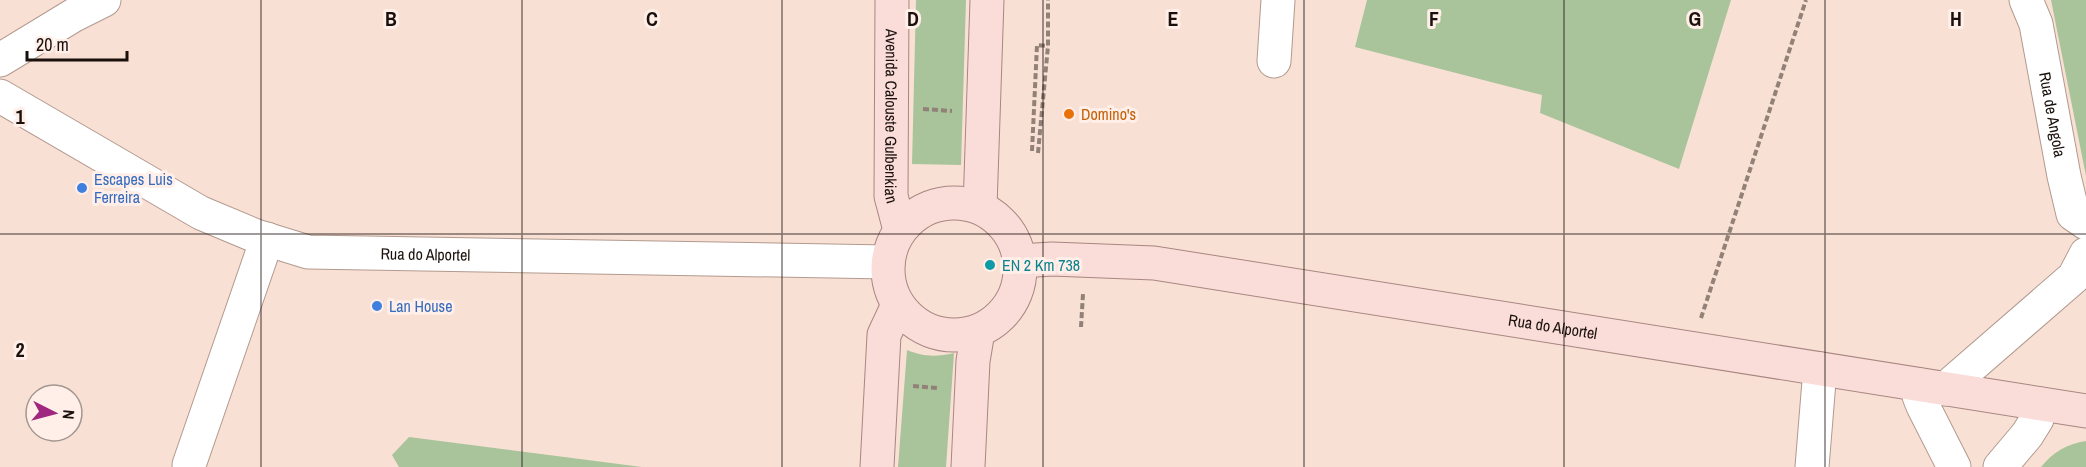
<svg xmlns="http://www.w3.org/2000/svg" width="2086" height="467" font-family="'Archivo Narrow',sans-serif">
  <style>
    .green { fill: #a9c49b }
    .lines { fill: none; stroke-linecap: round; stroke-linejoin: round }
    .minor-casing { stroke: #b29a8f; stroke-width: 35 }
    .major-casing { stroke: #a98681; stroke-width: 35 }
    .path { stroke: #928178; stroke-width: 4; stroke-dasharray: 6 3; stroke-linecap: butt }
    .minor { stroke: #fff; stroke-width: 33 }
    .major { stroke: #fadcd9; stroke-width: 33 }
    .grid { fill: none; stroke: #1a110d; stroke-width: 1.5; stroke-opacity: 0.55 }
    .food-dot { fill: #e8710a; stroke: #ffefe8; stroke-width: 2 }
    .shop-dot { fill: #3f7fe0; stroke: #ffefe8; stroke-width: 2 }
    .culture-dot { fill: #0f9aa8; stroke: #ffefe8; stroke-width: 2 }
    .labels { text-anchor: middle; dominant-baseline: central; stroke-width: 6; stroke-linejoin: round; paint-order: stroke }
    .food-label { font-size: 16px; fill: #c56008; stroke: #ffefe8; text-anchor: start }
    .street-label { font-size: 16px; fill: #1a110d; stroke: #ffefe8 }
    .shop-label { font-size: 16px; fill: #366cbe; stroke: #ffefe8; text-anchor: start }
    .culture-label { font-size: 16px; fill: #0d838f; stroke: #ffefe8; text-anchor: start }
    .grid-label { font-size: 20px; text-anchor: middle; font-weight: bold; fill: #1a110d; stroke: #ffefe8; stroke-width: 6; stroke-linejoin: round; paint-order: stroke }
  </style>
  <rect width="100%" height="100%" fill="#f9e0d4"/>
  <!-- green -->
  <path class="green" d="M 916,0 L 966,0 L 961,165 L 912,164 Z
    M 1367,0 L 1731,0 L 1679,169 L 1540,113 L 1542,95 L 1355,47 Z
    M 2051,0 L 2086,0 L 2086,176 Z
    M 907,350 C 924,357 936,357 954,353 L 946,467 L 898,467 Z
    M 409,437 L 642,467 L 399,467 L 392,455 Z
    M 2086,441 L 2086,467 L 2041,467 C 2053,452 2067,444 2086,441 Z"/>
  <g class="lines">
    <defs>
      <g id="minor">
        <path id="s1" d="M 2026,0 L 2036,24 L 2064,176 L 2073,214 L 2086,223"/>
        <path d="M 0,60 L 74,15 L 104,0"/>
        <path d="M 1274,61 L 1278,0"/>
        <path id="s2" d="M 0,96 L 201,213 L 256,236 L 308,252 L 887,262"/>
        <path d="M 1920,385 L 1919,396 L 1923,406 L 1954,467"/>
        <path d="M 1945,389 L 2074,277 L 2086,254"/>
        <path d="M 189,465 L 267,239"/>
        <path d="M 1812,467 L 1820,369"/>
        <path d="M 2000,467 L 2027,435 L 2037,419 L 2040,404"/>
      </g>
      <g id="major">
        <path id="s3" d="M 892,0 L 891,196 L 900,230"/>
        <circle cx="954" cy="269" r="66"/>
        <path d="M 980,207 L 987,0"/>
        <path id="s4" d="M 1020,261 L 1052,259 L 1154,263 L 2086,411"/>
        <path d="M 877,467 L 884,335 L 898,305"/>
        <path d="M 968,467 L 973,361 L 978,331"/>
      </g>
    </defs>
    <!-- minor casing -->
    <use href="#minor" class="minor-casing"/>
    <!-- major casing -->
    <use href="#major" class="major-casing"/>
    <!-- path -->
    <path class="path" d="M 923,109 L 952,111
      M 1032,151 L 1037,45 L 1048,46
      M 1038,153 L 1048,46 L 1048,0
      M 1701,318 L 1806,0
      M 1081,327 L 1083,294
      M 913,386 L 938,388"/>
    <!-- minor -->
    <use href="#minor" class="minor"/>
    <!-- major -->
    <use href="#major" class="major"/>
  </g>
  <!-- grid -->
  <path class="grid" d="M 261,0 L 261,467M 522,0 L 522,467M 782,0 L 782,467M 1043,0 L 1043,467M 1304,0 L 1304,467M 1564,0 L 1564,467M 1825,0 L 1825,467M 0,234 L 2086,234"/>
  <!-- markers -->
  <circle class="food-dot" cx="1069" cy="114" r="6"/>
  <g class="shop-dot">
    <circle cx="82" cy="188" r="6"/>
    <circle cx="377" cy="306" r="6"/>
  </g>
  <circle class="culture-dot" cx="990" cy="265" r="6"/>
  <g class="labels">
    <!-- food labels -->
    <g class="food-label">
      <text x="1081" y="114">Domino's</text>
    </g>
    <!-- street labels -->
    <g class="street-label">
      <text stroke="none"><textPath href="#s1" startOffset="118">Rua de Angola</textPath></text>
      <text stroke="none"><textPath href="#s3" startOffset="116">Avenida Calouste Gulbenkian</textPath></text>
      <text stroke="none"><textPath href="#s2" startOffset="464">Rua do Alportel</textPath></text>
      <text stroke="none"><textPath href="#s4" startOffset="538">Rua do Alportel</textPath></text>
    </g>
    <!-- shop labels -->
    <g class="shop-label">
      <text x="94" y="179">Escapes Luis<tspan x="94" dy="18">Ferreira</tspan></text>
      <text x="389" y="306">Lan House</text>
    </g>
    <!-- culture labels -->
    <g class="culture-label">
      <text x="1002" y="265">EN 2 Km 738</text>
    </g>
  </g>
  <g class="grid-label">
    <text x="391" y="26">B</text>
    <text x="652" y="26">C</text>
    <text x="913" y="26">D</text>
    <text x="1173" y="26">E</text>
    <text x="1434" y="26">F</text>
    <text x="1695" y="26">G</text>
    <text x="1956" y="26">H</text>
    <text x="20" y="124">1</text>
    <text x="20" y="357">2</text>
  </g>
  <!-- north arrow -->
  <g transform="translate(54 413) rotate(96)"><circle r="28" fill="#ffefe8" stroke="#a39690" stroke-width="1.5"/>
  <path d="M0-4.5L10 22L0 15L-10 22Z" fill="#a0277f"/>
  <text y="-9" font-size="16" font-weight="bold" text-anchor="middle" fill="#1a110d">N</text>
  </g>
  <!-- scale -->
  <path d="M27 51v9h100v-9" fill="none" stroke="#1a110d" stroke-width="3"/>
  <text x="36" y="51" font-size="18" fill="#1a110d" stroke="#ffefe8" stroke-width="4.5" paint-order="stroke">20 m</text>
</svg>
